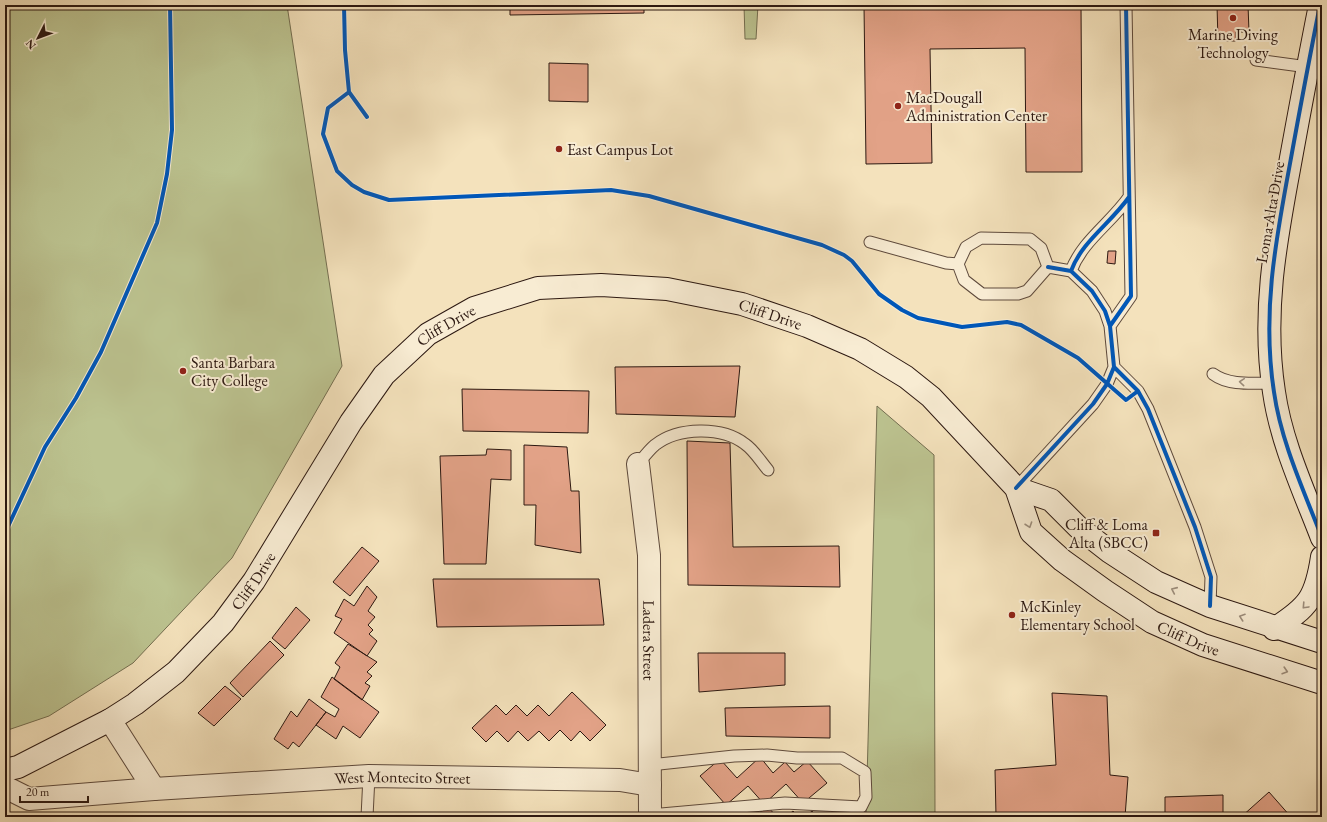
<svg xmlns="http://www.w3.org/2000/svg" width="1327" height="822" font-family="'EB Garamond',serif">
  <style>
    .green { fill: #bcc390; stroke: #746e50 }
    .building { fill: #e2a287; stroke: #2c1811 }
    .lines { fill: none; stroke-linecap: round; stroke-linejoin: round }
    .lane-casing { stroke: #5e4a3c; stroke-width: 13 }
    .street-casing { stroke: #5e4a3c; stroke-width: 24 }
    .secondary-casing { stroke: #2c1811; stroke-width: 24 }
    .lane { stroke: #f8ecd3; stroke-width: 11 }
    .street { stroke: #f8ecd3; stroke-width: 22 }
    .secondary { stroke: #f8ecd3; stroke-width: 22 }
    .cycleway-casing { stroke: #f8ecd3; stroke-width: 6 }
    .cycleway { stroke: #0057b8; stroke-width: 4 }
    .oneway { stroke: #9c8d7c }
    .poi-dot { fill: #8f2418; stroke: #f8ecd3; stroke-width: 1.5 }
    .labels { text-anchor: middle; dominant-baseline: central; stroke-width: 4; stroke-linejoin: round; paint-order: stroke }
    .poi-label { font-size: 16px; fill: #2c1811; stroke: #f8ecd3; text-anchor: start }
    .street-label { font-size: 16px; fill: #2c1811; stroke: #f8ecd3 }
  </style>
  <rect width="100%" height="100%" fill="#f4e2bc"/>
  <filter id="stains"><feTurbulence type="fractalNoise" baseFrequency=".005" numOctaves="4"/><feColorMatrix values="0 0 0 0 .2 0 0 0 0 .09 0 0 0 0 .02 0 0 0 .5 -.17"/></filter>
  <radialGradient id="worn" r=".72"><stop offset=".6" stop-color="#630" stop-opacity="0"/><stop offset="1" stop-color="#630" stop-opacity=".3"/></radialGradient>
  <!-- green -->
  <path class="green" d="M 5,5 L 287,5 L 342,366 L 232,558 L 133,663 L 49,716 L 5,731 Z
    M 744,5 L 758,5 L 756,39 L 745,39 Z
    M 877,406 L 934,455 L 935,817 L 866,817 Z"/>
  <!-- building -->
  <path class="building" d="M 510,5 L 644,5 L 644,13 L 510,15 Z
    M 864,5 L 1081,5 L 1082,172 L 1026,172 L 1025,48 L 930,49 L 932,163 L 866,164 Z
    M 1217,5 L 1248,5 L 1249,32 L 1236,32 L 1236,41 L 1218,41 Z
    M 549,63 L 588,64 L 588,102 L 549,101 Z
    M 1108,251 L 1116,251 L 1115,264 L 1107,263 Z
    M 740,366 L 735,417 L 616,414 L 615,367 Z
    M 462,389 L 589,391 L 588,433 L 463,431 Z
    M 687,441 L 730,443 L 733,547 L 839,546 L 840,587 L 688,585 Z
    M 524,445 L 567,447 L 571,491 L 579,491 L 581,553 L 535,545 L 536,505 L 524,505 Z
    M 487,449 L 511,450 L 511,480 L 491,479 L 486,564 L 444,564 L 440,456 L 486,455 Z
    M 362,547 L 379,561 L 350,596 L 333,582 Z
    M 433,579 L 599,579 L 604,625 L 437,627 Z
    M 367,586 L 377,597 L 368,611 L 375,617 L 368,625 L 373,630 L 369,634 L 377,641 L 367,656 L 334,633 L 342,619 L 335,616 L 344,599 L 354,606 Z
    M 296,607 L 310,620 L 285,649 L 272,638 Z
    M 270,641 L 284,655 L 243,697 L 230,683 Z
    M 348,644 L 377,662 L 367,672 L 372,676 L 365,683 L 370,686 L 362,700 L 334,679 L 340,667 L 335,663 Z
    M 698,653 L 785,653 L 785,685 L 699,692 Z
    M 332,677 L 379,712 L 360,738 L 343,726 L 336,739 L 316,725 L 326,712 L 335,717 L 339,709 L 321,697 Z
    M 225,686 L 241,699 L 214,726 L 198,713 Z
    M 572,692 L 606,725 L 590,741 L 580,731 L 571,741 L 560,730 L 549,741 L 539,731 L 528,741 L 518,731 L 508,742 L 497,731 L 486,742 L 472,728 L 496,705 L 506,715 L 516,705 L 527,716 L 538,705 L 549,716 Z
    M 1052,693 L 1107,696 L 1110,775 L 1128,777 L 1125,817 L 996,816 L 995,770 L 1056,765 Z
    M 309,699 L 326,712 L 299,747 L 293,742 L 288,749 L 274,739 L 291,711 L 297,717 Z
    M 830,706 L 830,738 L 726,736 L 725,708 Z
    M 760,757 L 773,773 L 785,762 L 794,772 L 807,761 L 827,783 L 803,803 L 786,784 L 764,804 L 748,786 L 726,805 L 700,776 L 720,759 L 737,778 Z
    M 1269,792 L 1291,817 L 1241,817 Z
    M 1223,795 L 1223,817 L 1165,817 L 1165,797 Z
    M 767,806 L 777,817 L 755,817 Z
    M 845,806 L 855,817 L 833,817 Z
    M 793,811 L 799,817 L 786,817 Z
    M 812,811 L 817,817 L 805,817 Z"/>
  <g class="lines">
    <defs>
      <path id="lane" d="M 1256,60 L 1308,67
        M 981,238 L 1030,239 L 1041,248 L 1048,267 L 1027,291 L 1018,294 L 982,294 L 964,280 L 958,264 L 966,247 Z
        M 870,242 L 946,263 L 958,264
        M 1071,271 C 1082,241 1111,223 1129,197
        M 1110,326 L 1131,296 L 1126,5
        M 1114,367 L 1138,391 L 1148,409 L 1195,527 L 1211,577 L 1210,606
        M 1213,374 C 1229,386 1253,383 1273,383
        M 638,464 C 643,458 649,450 655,445 C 678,427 722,426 745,444 C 754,450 761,462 768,470
        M 1016,488 L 1093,404 L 1107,384 L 1114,367 L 1110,326 L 1105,311 L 1092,291 L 1071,271 L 1048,267
        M 650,765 L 734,756 L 767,755 L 797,758 L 842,758 L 865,772 L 866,797 L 861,807 L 785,803 L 650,815
        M 367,817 L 369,776"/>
      <g id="street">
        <path id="s1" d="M 638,464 L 649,555 L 650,817"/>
        <path d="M 110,720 L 154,789"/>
        <path id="s2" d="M 5,787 L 29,799 L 154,789 L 369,776 L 620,780 L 650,785"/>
      </g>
      <g id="secondary">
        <path d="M 1320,5 C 1309,60 1299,114 1289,169 C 1275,244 1262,315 1274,392 C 1281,442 1304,491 1322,538"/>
        <path d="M 1016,488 L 1051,500 L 1078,527 L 1110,552 L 1156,582 L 1210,606 L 1322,642"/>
        <path d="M 1274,629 C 1309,607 1316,597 1322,557"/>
        <path id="s3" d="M 5,770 L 18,767 L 110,720 L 135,704 L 176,672 L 223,623 L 254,581 L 351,422 L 384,375 L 428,334 L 474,308 L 538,288 L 601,285 L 667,289 L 742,304 L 807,326 L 860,349 L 906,377 L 931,397 L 1016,488 L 1031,532 L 1062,560 L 1105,591 L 1152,622 L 1203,645 L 1322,683"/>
      </g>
    </defs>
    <!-- lane casing -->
    <use href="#lane" class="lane-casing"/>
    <!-- street casing -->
    <use href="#street" class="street-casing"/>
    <!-- secondary casing -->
    <use href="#secondary" class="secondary-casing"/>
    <!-- lane -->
    <use href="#lane" class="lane"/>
    <!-- street -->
    <use href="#street" class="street"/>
    <!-- secondary -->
    <use href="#secondary" class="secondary"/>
    <defs>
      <path id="cycleway" d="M 344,5 L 345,50 L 349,92 L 367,117
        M 1320,5 C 1309,60 1299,114 1289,169 C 1275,244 1262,315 1274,392 C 1281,442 1304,491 1322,538
        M 349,92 L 328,108 L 323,134 L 337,171 L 352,185 L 364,192 L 389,200 L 611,190 L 649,196 L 822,245 L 844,255 L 852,261 L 879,294 L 902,310 L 918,318 L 962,327 L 1007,322 L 1021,325 L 1078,358 L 1126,400 L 1138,391
        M 1071,271 C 1082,241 1111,223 1129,197
        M 1110,326 L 1131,296 L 1126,5
        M 1114,367 L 1138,391 L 1148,409 L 1195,527 L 1211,577 L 1210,606
        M 1016,488 L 1093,404 L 1107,384 L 1114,367 L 1110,326 L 1105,311 L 1092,291 L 1071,271 L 1048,267
        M 5,533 L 45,447 L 76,398 L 101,352 L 157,223 L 167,174 L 172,130 L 170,5"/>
    </defs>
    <!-- cycleway casing -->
    <use href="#cycleway" class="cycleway-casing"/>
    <!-- cycleway -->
    <use href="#cycleway" class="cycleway"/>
  </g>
  <!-- one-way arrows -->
  <defs><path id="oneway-chevron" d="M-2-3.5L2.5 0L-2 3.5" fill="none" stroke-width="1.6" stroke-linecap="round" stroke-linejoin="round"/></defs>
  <g class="oneway">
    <use href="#oneway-chevron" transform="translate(1242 382) rotate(-175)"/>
    <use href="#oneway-chevron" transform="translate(1029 525) rotate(71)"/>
    <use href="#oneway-chevron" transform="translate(1174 590) rotate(-156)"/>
    <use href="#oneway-chevron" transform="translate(1305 606) rotate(133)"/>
    <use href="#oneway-chevron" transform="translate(1242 617) rotate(-161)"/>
    <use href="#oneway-chevron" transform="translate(1285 671) rotate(17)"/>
  </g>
  <!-- markers -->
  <g class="poi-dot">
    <circle cx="1233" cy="18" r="4"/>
    <circle cx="898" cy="106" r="4"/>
    <circle cx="559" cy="149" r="4"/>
    <circle cx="183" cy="371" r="4"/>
    <rect x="1152" y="529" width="8" height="8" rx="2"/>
    <circle cx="1012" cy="615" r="4"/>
  </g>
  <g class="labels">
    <!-- poi labels -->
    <g class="poi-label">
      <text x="1233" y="34" text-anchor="middle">Marine Diving<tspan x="1233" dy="18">Technology</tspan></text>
      <text x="906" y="97">MacDougall<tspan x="906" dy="18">Administration Center</tspan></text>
      <text x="567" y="149">East Campus Lot</text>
      <text x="191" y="362">Santa Barbara<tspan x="191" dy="18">City College</tspan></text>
      <text x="1148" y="524" text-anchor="end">Cliff &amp; Loma<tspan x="1148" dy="18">Alta (SBCC)</tspan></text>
      <text x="1020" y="606">McKinley<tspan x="1020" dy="18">Elementary School</tspan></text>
    </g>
    <!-- street labels -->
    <g class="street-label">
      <text transform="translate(1270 212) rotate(-80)">Loma Alta Drive</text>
      <text stroke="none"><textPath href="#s3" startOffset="978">Cliff Drive</textPath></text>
      <text stroke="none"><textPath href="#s3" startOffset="642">Cliff Drive</textPath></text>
      <text stroke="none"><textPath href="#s3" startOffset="318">Cliff Drive</textPath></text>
      <text stroke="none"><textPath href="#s3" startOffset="1522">Cliff Drive</textPath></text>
      <text stroke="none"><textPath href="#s1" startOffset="177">Ladera Street</textPath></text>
      <text stroke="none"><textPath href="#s2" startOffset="401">West Montecito Street</textPath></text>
    </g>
  </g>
  <!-- margin -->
  <rect width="1327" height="822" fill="none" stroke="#f4e2bc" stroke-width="20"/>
  <rect x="6" y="6" width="1315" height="810" fill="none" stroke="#2c1811" stroke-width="2"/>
  <rect x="10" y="10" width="1307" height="802" fill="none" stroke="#2c1811"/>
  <!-- north arrow -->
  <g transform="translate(38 38) rotate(228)" stroke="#f8ecd3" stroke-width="3" paint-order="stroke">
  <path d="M0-3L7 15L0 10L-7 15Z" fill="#2c1811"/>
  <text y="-6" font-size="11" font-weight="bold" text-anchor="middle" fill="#2c1811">N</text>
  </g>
  <!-- scale -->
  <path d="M20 796v6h68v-6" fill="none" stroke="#2c1811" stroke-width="2"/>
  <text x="26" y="796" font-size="12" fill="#2c1811" stroke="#f8ecd3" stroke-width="3" paint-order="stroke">20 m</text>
  <rect width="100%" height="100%" filter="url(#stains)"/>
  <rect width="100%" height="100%" fill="url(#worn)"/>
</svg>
